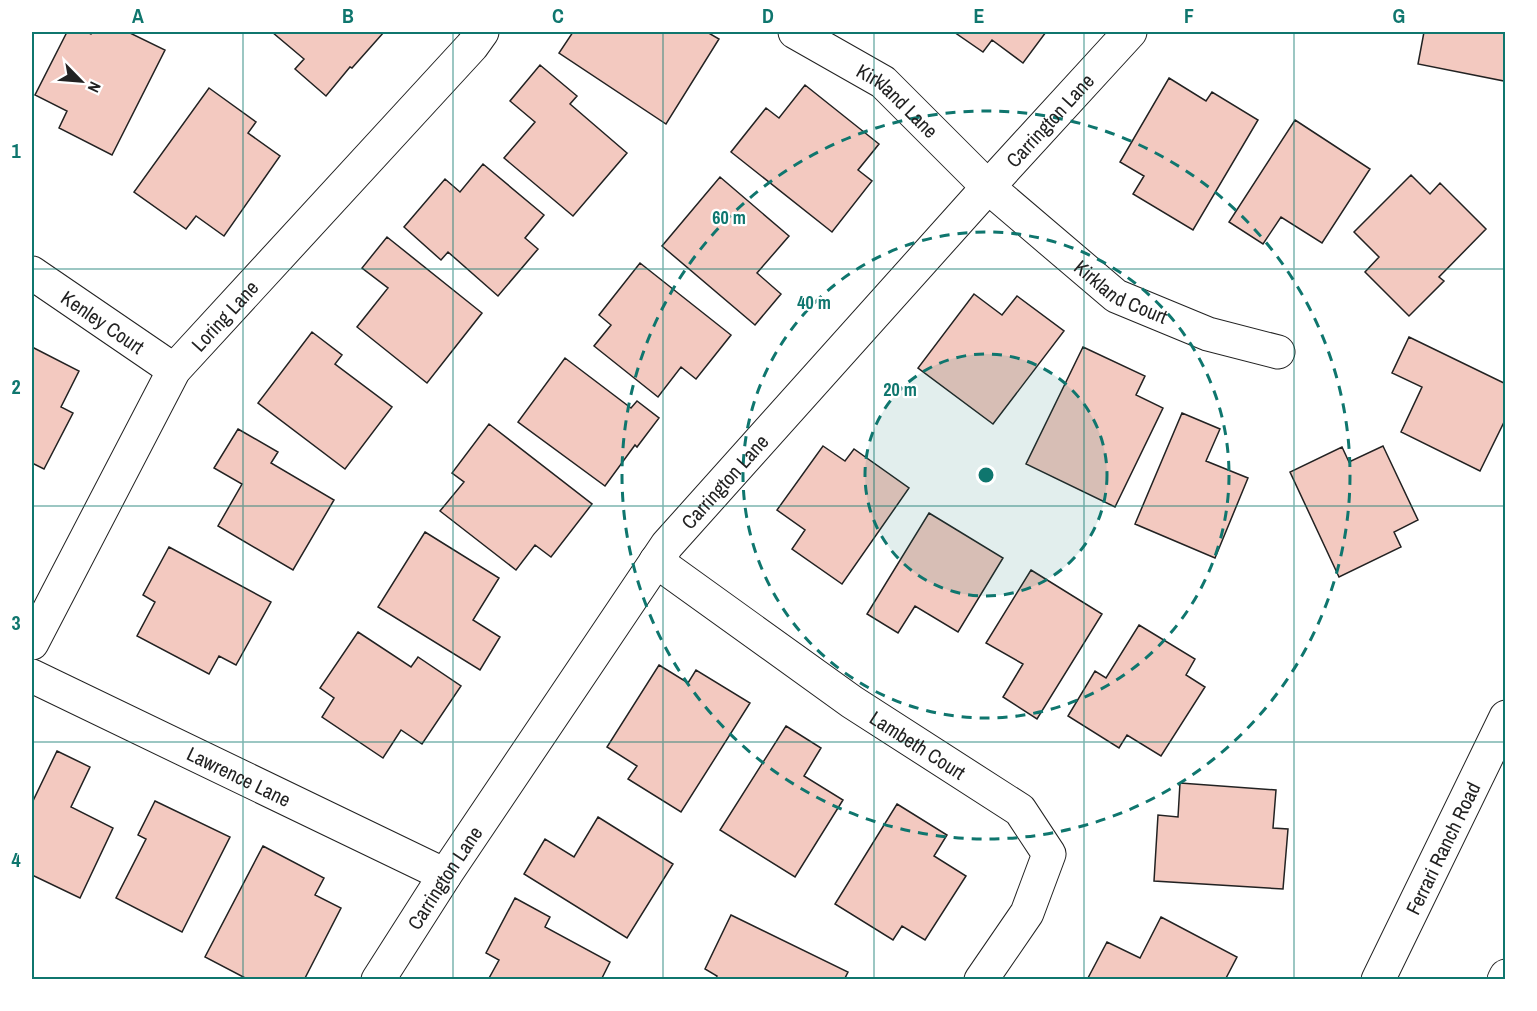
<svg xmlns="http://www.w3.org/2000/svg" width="1537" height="1011" font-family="'Archivo Narrow',sans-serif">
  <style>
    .building { fill: #f3c9c0; stroke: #222; stroke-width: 1.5 }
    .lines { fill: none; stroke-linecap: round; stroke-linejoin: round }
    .street-casing { stroke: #222; stroke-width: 35 }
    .secondary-casing { stroke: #222; stroke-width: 35 }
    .street { stroke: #fff; stroke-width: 33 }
    .secondary { stroke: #fff; stroke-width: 33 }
    .grid { fill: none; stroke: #0f766e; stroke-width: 1.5; stroke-opacity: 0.55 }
    .ring { fill: none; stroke: #0f766e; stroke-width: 3; stroke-dasharray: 10 8 }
    .labels { text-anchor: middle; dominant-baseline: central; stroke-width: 4.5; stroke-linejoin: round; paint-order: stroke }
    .street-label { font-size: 20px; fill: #222; stroke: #fff }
    .centre { fill: #0f766e; stroke: #fff; stroke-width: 3 }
    .ring-label { font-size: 18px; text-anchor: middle; font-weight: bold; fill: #0f766e; stroke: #fff; stroke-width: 4.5; stroke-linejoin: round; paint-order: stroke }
    .neatline { fill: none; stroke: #0f766e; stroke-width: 2 }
    .grid-label { font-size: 20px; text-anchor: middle; font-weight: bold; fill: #0f766e }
  </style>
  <rect width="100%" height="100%" fill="#fff"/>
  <!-- building -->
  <path class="building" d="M 67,32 L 87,32 L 91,34 L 92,32 L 128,32 L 165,50 L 112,155 L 59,128 L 67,111 L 35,95 Z
    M 272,32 L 384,32 L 352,68 L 350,67 L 326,96 L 295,69 L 304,59 Z
    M 573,32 L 707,32 L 719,39 L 666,124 L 559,53 Z
    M 954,32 L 1046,32 L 1023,63 L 992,40 L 983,52 Z
    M 1424,32 L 1506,32 L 1504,81 L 1418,64 Z
    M 540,65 L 577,96 L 570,104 L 627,153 L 573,216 L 504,158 L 535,122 L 510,101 Z
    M 1169,78 L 1206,101 L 1212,92 L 1258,120 L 1193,230 L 1133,194 L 1144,176 L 1120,162 Z
    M 805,85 L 879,144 L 858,170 L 872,181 L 832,232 L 731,152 L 766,108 L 779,118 Z
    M 209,88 L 256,122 L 248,133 L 280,156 L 224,236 L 196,216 L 186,229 L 134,192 Z
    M 1295,120 L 1370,169 L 1322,243 L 1281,217 L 1263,244 L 1229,222 Z
    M 483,164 L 544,215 L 525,238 L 538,249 L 498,296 L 448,252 L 441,260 L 404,227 L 445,179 L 460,192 Z
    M 1411,175 L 1430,194 L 1440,183 L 1486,229 L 1439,277 L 1444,281 L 1409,316 L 1365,272 L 1379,257 L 1354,232 Z
    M 720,177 L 789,236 L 757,273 L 781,294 L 755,325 L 662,246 Z
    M 387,237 L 482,313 L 427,383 L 357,327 L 388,288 L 362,268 Z
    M 640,263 L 731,335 L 696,379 L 681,367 L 658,397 L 594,346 L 611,325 L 599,315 Z
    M 974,294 L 1002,315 L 1017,296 L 1064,331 L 993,424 L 918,368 Z
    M 312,332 L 342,355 L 335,364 L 392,407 L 345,469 L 258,403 Z
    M 1409,337 L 1506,384 L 1506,418 L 1480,471 L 1401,432 L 1422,387 L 1392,373 Z
    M 32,347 L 79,371 L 61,407 L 73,413 L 44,469 L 32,463 Z
    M 1083,347 L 1145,376 L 1136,395 L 1163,408 L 1115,507 L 1026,464 Z
    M 565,358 L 631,408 L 637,401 L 659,418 L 637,447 L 635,445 L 605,486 L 518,422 Z
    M 1182,413 L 1220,429 L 1206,461 L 1248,478 L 1215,558 L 1135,524 Z
    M 489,424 L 592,504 L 551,557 L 535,545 L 516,570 L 440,511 L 464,482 L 452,473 Z
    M 238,429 L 278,452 L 271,463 L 334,500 L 293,570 L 218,526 L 242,484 L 214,468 Z
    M 823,446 L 845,461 L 854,449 L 909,488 L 842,584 L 792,549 L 805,530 L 777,510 Z
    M 1383,446 L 1418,520 L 1394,532 L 1401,547 L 1339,577 L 1290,472 L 1342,447 L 1349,462 Z
    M 929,513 L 1003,558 L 958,632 L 915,606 L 898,633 L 867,614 Z
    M 425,532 L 499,578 L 473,620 L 500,637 L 480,670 L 378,607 Z
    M 169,547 L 271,602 L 236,665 L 219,656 L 209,674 L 137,636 L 155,602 L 143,595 Z
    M 1031,570 L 1102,614 L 1037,719 L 1003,697 L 1023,664 L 986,643 Z
    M 1139,625 L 1195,659 L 1186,675 L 1205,687 L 1161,756 L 1127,735 L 1119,748 L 1068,716 L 1095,671 L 1106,678 Z
    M 358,632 L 411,667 L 418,657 L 461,686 L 422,744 L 401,730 L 383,758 L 322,717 L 334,698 L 320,688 Z
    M 659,665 L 688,683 L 696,670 L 750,703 L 681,812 L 628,779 L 637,766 L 607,747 Z
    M 786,726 L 821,748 L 804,776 L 843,800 L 795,877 L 720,830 Z
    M 57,751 L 90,767 L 71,807 L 113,828 L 80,898 L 32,875 L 32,803 Z
    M 1180,783 L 1276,790 L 1273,828 L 1288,829 L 1283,889 L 1154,881 L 1158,815 L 1178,817 Z
    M 155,801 L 230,837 L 182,932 L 116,898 L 146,839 L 138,835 Z
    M 897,804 L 947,835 L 934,856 L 966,876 L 925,940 L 902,926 L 893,940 L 835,904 Z
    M 598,817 L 673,864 L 627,938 L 524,874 L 545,839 L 574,857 Z
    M 263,846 L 324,878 L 315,895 L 341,908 L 304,980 L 249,980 L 205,957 Z
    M 515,898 L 550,917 L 545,927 L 610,962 L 601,980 L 488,980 L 499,960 L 486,953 Z
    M 731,915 L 848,972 L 844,980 L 715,980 L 717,976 L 705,969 Z
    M 1161,917 L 1237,957 L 1225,980 L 1088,978 L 1107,942 L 1140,958 Z"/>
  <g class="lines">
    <defs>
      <g id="street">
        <path id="s1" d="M 795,32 L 883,82 L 988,187 L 1116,296 L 1208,334 L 1278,352"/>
        <path id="s2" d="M 32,273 L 174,370"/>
        <path id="s3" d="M 656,561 L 852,702 L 1020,810 L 1049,854 L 1027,913 L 981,980"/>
        <path id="s4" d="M 32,643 L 174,370 L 472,46 L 482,32"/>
        <path id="s5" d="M 32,676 L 445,875"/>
        <path id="s6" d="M 378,980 L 445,875 L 667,545 L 988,187 L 1130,32"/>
      </g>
      <g id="secondary">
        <path id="s7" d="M 1378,980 L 1506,717"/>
        <path d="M 1504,980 L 1506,976"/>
      </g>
    </defs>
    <!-- street casing -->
    <use href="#street" class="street-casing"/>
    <!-- secondary casing -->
    <use href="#secondary" class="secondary-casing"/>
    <!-- street -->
    <use href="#street" class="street"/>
    <!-- secondary -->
    <use href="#secondary" class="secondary"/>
  </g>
  <!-- grid -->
  <path class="grid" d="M 243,32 L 243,980M 453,32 L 453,980M 663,32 L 663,980M 874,32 L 874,980M 1084,32 L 1084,980M 1294,32 L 1294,980M 32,269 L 1506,269M 32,506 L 1506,506M 32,742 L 1506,742"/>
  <!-- distance rings -->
  <circle cx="986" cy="475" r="121" fill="#0f766e" fill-opacity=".12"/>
  <g class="ring">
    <circle cx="986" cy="475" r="121"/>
    <circle cx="986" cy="475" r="243"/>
    <circle cx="986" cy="475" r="364"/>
  </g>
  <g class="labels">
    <!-- street labels -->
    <g class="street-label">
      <text stroke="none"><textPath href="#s1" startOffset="124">Kirkland Lane</textPath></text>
      <text stroke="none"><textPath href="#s6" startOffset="1094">Carrington Lane</textPath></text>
      <text stroke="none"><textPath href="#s1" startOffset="420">Kirkland Court</textPath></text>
      <text stroke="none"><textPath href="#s4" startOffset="382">Loring Lane</textPath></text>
      <text stroke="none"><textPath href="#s2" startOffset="86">Kenley Court</textPath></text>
      <text stroke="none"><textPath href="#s6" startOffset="608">Carrington Lane</textPath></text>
      <text stroke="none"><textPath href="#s3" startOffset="320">Lambeth Court</textPath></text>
      <text stroke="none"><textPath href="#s5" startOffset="230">Lawrence Lane</textPath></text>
      <text stroke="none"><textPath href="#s7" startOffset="147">Ferrari Ranch Road</textPath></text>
      <text stroke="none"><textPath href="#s6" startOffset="122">Carrington Lane</textPath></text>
    </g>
  </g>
  <circle cx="986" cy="475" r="9" class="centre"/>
  <g class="ring-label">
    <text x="729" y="224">60 m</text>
    <text x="814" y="309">40 m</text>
    <text x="900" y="396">20 m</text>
  </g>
  <!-- border -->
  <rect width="1537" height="1011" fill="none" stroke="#ffffff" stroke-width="66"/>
  <!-- north arrow -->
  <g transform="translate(81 81) rotate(115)" stroke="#ffffff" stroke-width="4.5" paint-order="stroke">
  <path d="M0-4.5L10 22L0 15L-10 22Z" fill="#222222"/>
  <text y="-9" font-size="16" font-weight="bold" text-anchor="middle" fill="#222222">N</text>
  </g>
  <rect x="33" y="33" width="1471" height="945" class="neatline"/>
  <g class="grid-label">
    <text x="138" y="23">A</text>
    <text x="348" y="23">B</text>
    <text x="558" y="23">C</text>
    <text x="768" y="23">D</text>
    <text x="979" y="23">E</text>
    <text x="1189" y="23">F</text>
    <text x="1399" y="23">G</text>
    <text x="16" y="158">1</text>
    <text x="16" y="394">2</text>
    <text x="16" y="630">3</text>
    <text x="16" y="867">4</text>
  </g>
</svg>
